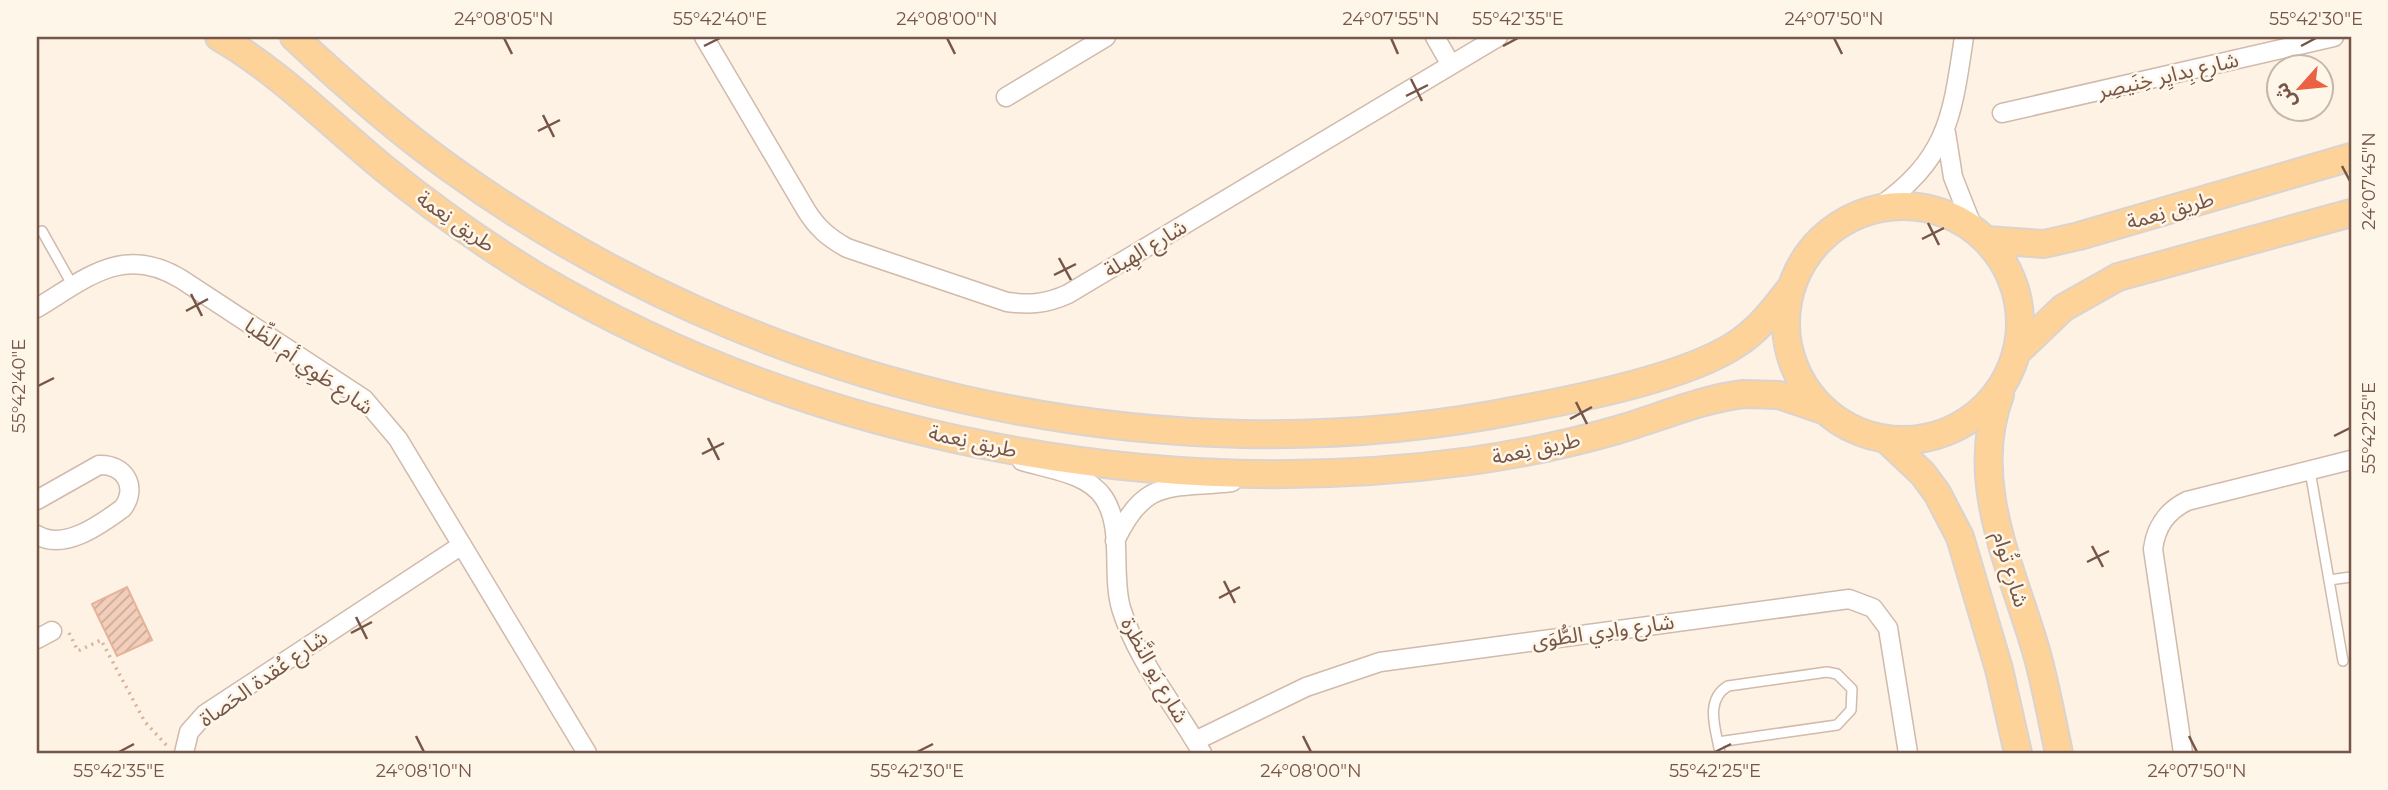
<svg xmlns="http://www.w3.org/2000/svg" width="2388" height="790" font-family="Montserrat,'Noto Sans Arabic',sans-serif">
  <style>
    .building { fill: url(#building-hatch); stroke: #e6b39a; stroke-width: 2 }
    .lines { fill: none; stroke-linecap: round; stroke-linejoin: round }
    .service-casing { stroke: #d1baac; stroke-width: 12 }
    .minor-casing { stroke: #d1baac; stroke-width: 21 }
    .primary-casing { stroke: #dbd3cf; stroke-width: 30 }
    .path { stroke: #d8b19d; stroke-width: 3.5; stroke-dasharray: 2 5; stroke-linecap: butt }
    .service { stroke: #fff; stroke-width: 9 }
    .minor { stroke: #fff; stroke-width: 18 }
    .primary { stroke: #fdd39a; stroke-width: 26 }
    .ticks { fill: none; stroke: #765648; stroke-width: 2.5 }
    .labels { text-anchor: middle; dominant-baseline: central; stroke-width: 5; stroke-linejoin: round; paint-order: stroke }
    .street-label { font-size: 21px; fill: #765648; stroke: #fff6ea }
    .neatline { fill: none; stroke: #765648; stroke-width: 2.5 }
    .ticks-label { font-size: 18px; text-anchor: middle; fill: #765648 }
  </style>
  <defs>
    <pattern id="building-hatch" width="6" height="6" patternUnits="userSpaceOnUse" patternTransform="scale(1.75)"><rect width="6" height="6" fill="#f3ceba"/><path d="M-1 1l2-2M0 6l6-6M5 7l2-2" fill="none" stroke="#c9aa99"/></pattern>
  </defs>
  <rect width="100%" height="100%" fill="#fdf2e3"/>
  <!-- building -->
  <path class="building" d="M 127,587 L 152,640 L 117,656 L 92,604 Z"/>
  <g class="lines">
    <defs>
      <path id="service" d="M 42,231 L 73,286
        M 2310,471 L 2343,661
        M 2329,580 L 2351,577
        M 1718,742 L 1837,725 L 1851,710 L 1852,689 L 1837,674 L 1827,672 L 1728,686 C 1704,700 1716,730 1720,753"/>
      <path id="minor" d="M 704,37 L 806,210 C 817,228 829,238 847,248 L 1007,302 C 1030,305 1046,304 1068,294 L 1498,37
        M 1435,37 L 1451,65
        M 1006,97 L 1106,37
        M 2002,113 L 2334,37
        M 1946,133 L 1953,177 L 1974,230
        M 1876,209 C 1948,159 1952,118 1964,37
        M 37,308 C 87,278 123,244 181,279 L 364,399 L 398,439 L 587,753
        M 1022,461 C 1048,469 1088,473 1104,498 C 1124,529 1111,573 1121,608 C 1137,661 1175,705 1202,753
        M 37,500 L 99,465 C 125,464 138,487 123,508 C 100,525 64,551 37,535
        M 1115,541 C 1145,477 1170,489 1232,482
        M 37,639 L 52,631
        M 1195,741 L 1306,687 L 1380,662 L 1849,599 L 1873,608 L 1888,628 L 1908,753
        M 184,753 L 189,732 L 205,714 L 462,545
        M 2183,753 L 2153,549 C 2156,526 2167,511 2187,501 L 2351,460"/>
      <path id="primary" d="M 219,37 C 279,72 328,122 381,166 C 430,206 482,243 536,276 C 812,439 1154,504 1471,461 C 1520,454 1569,444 1617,430 C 1659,418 1700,399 1744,394 L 1779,395 L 1826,411
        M 294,37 C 344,84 395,129 451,169 C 754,388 1155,484 1523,409 C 1582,398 1686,377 1735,345 C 1759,330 1775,308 1792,286
        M1786 323a117 117 0 1 1 234 0a117 117 0 1 1-234 0Z
        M 1986,240 L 2044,244 L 2079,236 L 2351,157
        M 2017,352 L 2063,308 L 2118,277 L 2351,213
        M 2000,395 C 1967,482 2013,570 2037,654 C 2046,687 2052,720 2059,753
        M 1887,440 L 1923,474 L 1937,493 L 1960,537 L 1999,669 L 2018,753"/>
    </defs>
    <!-- service casing -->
    <use href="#service" class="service-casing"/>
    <!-- minor casing -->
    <use href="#minor" class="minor-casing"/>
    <!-- primary casing -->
    <use href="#primary" class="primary-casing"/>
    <!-- path -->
    <path class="path" d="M 69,633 L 78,651 L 101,640 L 145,722 L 169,748"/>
    <!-- service -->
    <use href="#service" class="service"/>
    <!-- minor -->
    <use href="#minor" class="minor"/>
    <!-- primary -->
    <use href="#primary" class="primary"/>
  </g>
  <!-- ticks -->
  <path class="ticks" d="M 504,38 L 512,54M 947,38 L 955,54M 1391,38 L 1398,54M 1834,38 L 1842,54M 704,46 L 720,38M 1503,46 L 1518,38M 2301,46 L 2316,38M 1411,79 L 1422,101M 1406,96 L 1428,85M 543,115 L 554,137M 538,131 L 560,120M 2342,166 L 2350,181M 1928,223 L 1939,245M 1922,239 L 1944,228M 1059,258 L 1071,280M 1054,275 L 1076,264M 191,294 L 202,316M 186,311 L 208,299M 38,386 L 54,378M 1576,402 L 1587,424M 1570,419 L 1592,407M 2334,436 L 2350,428M 708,438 L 719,460M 702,454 L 724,443M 2092,546 L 2103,567M 2087,562 L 2109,551M 1224,581 L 1235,603M 1219,598 L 1240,587M 356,617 L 367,639M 351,633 L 372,622M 416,736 L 424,752M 1303,736 L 1311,752M 2189,736 L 2197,752M 119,752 L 134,744M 917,752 L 933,744M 1715,752 L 1731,744"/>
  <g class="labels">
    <!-- street labels -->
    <g class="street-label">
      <text transform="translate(2168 75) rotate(-13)">شارع بِدايِر خِنَيصِر</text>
      <text transform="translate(2170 210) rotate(-16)">طريق نِعمة</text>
      <text transform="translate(456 221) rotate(35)">طريق نِعمة</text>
      <text transform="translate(1145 248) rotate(-31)">شارع الهِيلة</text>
      <text transform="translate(309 366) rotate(35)">شارع طَوِي أم الظِّبا</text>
      <text transform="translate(973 441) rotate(12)">طريق نِعمة</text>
      <text transform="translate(1536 448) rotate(-12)">طريق نِعمة</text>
      <text transform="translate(2011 569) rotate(73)">شارع تُوام</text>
      <text transform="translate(1603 631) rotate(-8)">شارع وادِي الطُّوَى</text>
      <text transform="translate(1155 670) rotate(61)">شارع يَو النَّظرة</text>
      <text transform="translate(263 678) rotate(-35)">شارع عُقدة الحَصاة</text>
    </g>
  </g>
  <!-- border -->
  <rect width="2388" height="790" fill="none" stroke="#fff6ea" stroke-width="77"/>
  <!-- north arrow -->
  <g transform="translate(2300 88) rotate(243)"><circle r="33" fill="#fff6ea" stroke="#c8b6a9" stroke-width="2"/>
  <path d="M0-5L12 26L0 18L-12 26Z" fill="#eb6144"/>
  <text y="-10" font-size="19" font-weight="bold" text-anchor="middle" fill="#765648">ش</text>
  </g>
  <rect x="38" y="38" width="2312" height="714" class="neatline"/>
  <g class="ticks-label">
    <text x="504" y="25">24°08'05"N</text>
    <text x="720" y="25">55°42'40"E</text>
    <text x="947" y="25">24°08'00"N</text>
    <text x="1391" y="25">24°07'55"N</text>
    <text x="1518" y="25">55°42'35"E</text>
    <text x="1834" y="25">24°07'50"N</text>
    <text x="2316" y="25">55°42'30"E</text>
    <text transform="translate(2369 181) rotate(-90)" y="6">24°07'45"N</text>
    <text transform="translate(19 386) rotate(-90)" y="6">55°42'40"E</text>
    <text transform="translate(2369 428) rotate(-90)" y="6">55°42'25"E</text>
    <text x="119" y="777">55°42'35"E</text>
    <text x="424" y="777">24°08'10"N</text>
    <text x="917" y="777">55°42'30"E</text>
    <text x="1311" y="777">24°08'00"N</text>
    <text x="1715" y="777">55°42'25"E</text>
    <text x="2197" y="777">24°07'50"N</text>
  </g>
</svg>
